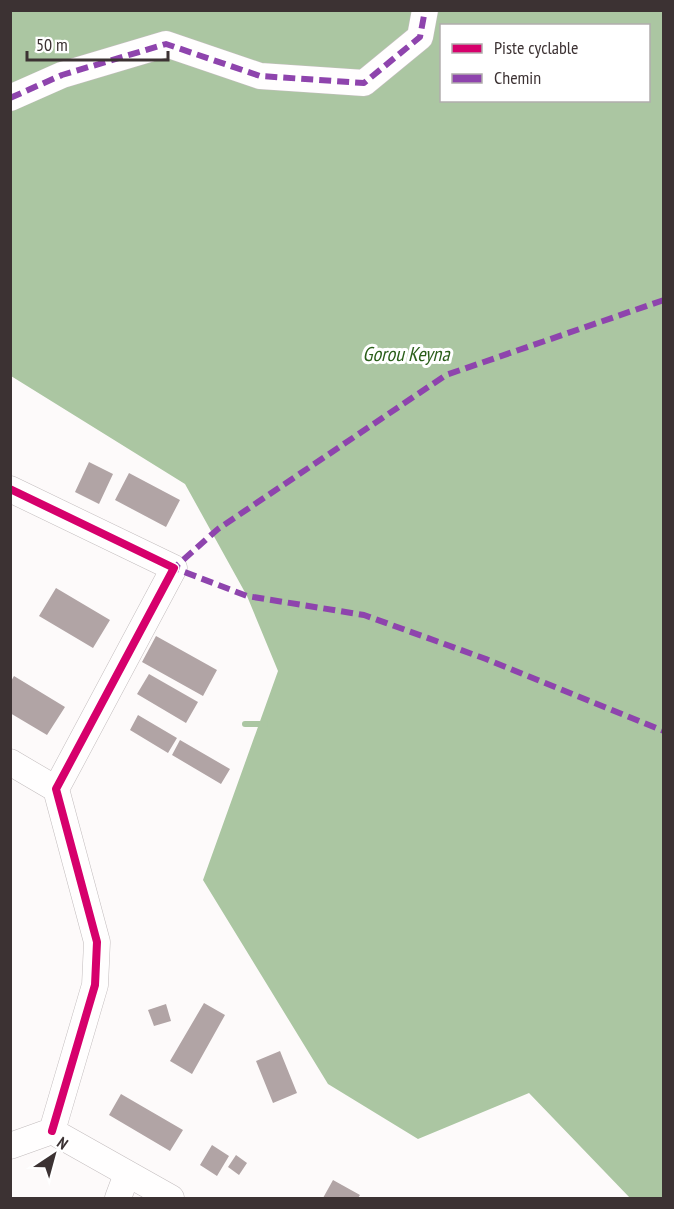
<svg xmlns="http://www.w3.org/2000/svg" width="674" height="1209" font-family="'PT Sans Narrow',sans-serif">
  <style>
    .water { fill: #abc6a2; fill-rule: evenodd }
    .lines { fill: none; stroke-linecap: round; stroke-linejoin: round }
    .stream { stroke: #abc6a2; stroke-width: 6 }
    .building { fill: #b1a4a5 }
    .minor-casing { stroke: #c3bdbe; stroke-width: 27 }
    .minor { stroke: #fffefe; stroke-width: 26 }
    .quiet { stroke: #8e44ad; stroke-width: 6; stroke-dasharray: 12 6; stroke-linecap: butt }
    .cycleway-casing { stroke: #fff; stroke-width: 11 }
    .cycleway { stroke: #d6006c; stroke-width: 8 }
    .labels { text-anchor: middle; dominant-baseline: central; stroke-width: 6; stroke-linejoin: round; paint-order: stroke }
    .water-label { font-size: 20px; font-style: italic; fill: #2a5e19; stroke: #fff }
  </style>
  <rect width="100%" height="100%" fill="#fdfafa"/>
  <!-- water -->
  <path class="water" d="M 10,11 L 663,11 L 663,1198 L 630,1198 L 529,1093 L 418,1139 L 328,1084 L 203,880 L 278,671 L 247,596 L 185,484 L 11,376 ZM 442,26 L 648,26 L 648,100 L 442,100 Z"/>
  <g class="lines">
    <!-- stream -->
    <path class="stream" d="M 245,724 L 265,724"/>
  </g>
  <!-- building -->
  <path class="building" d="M 89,462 L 113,474 L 99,504 L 75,492 Z
    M 129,473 L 180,500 L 166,527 L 115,500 Z
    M 56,588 L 110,620 L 93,648 L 39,616 Z
    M 156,636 L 217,670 L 203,696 L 142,662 Z
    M 149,674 L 198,702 L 186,723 L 137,694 Z
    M 14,676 L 65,707 L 47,735 L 10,713 L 10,683 Z
    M 138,715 L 177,738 L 168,753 L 130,730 Z
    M 180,740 L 230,769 L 221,784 L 172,755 Z
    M 204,1003 L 225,1015 L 192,1074 L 170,1061 Z
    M 166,1004 L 171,1021 L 154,1026 L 148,1010 Z
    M 280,1051 L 297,1093 L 273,1103 L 256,1061 Z
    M 121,1094 L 183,1130 L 170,1151 L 109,1115 Z
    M 212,1145 L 229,1156 L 217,1176 L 200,1165 Z
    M 236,1155 L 247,1163 L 239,1175 L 228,1167 Z
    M 333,1180 L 360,1195 L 358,1198 L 323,1198 Z"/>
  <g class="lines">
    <defs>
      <path id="minor" d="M 10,98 L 62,75 L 166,44 L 260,76 L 364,83 L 420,37 L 425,10
        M 10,489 L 174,568 L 56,789 L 97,942 L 95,985 L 52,1131
        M 10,762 L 56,789
        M 52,1131 L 171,1198
        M 10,1146 L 52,1131
        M 118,1198 L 127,1174"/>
    </defs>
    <!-- minor casing -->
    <use href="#minor" class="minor-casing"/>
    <!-- minor -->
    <use href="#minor" class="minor"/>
    <!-- quiet -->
    <path class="quiet" d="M 10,98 L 62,75 L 166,44 L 260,76 L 364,83 L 420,37 L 425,10
      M 664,300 L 446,375 L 218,529 L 174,568 L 247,596 L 364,615 L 486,659 L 664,731"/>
    <defs>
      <path id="cycleway" d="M 10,489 L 174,568 L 56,789 L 97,942 L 95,985 L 52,1131"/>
    </defs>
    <!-- cycleway casing -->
    <use href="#cycleway" class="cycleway-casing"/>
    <!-- cycleway -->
    <use href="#cycleway" class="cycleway"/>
  </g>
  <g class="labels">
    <!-- water labels -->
    <g class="water-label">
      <text x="406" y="354">Gorou Keyna</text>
    </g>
  </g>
  <!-- border -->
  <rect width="674" height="1209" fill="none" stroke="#3c3233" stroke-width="24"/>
  <!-- legend -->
  <rect x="440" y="24" width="210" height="78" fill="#ffffff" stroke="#b1adad" stroke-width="1.5"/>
  <rect x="452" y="44" width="30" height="9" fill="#d6006c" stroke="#b1adad" stroke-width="1.5"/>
  <text x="494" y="54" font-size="18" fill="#3c3233">Piste cyclable</text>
  <rect x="452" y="74" width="30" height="9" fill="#8e44ad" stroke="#b1adad" stroke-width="1.5"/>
  <text x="494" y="84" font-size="18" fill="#3c3233">Chemin</text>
  <!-- north arrow -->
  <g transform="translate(54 1155) rotate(36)" stroke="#ffffff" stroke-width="4.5" paint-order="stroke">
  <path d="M0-4.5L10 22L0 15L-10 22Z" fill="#3c3233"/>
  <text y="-9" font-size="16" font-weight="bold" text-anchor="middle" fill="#3c3233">N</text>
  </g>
  <!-- scale -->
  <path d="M27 51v9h141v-9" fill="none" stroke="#3c3233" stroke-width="3"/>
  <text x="36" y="51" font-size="18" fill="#3c3233" stroke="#ffffff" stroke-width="4.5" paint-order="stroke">50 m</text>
</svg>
